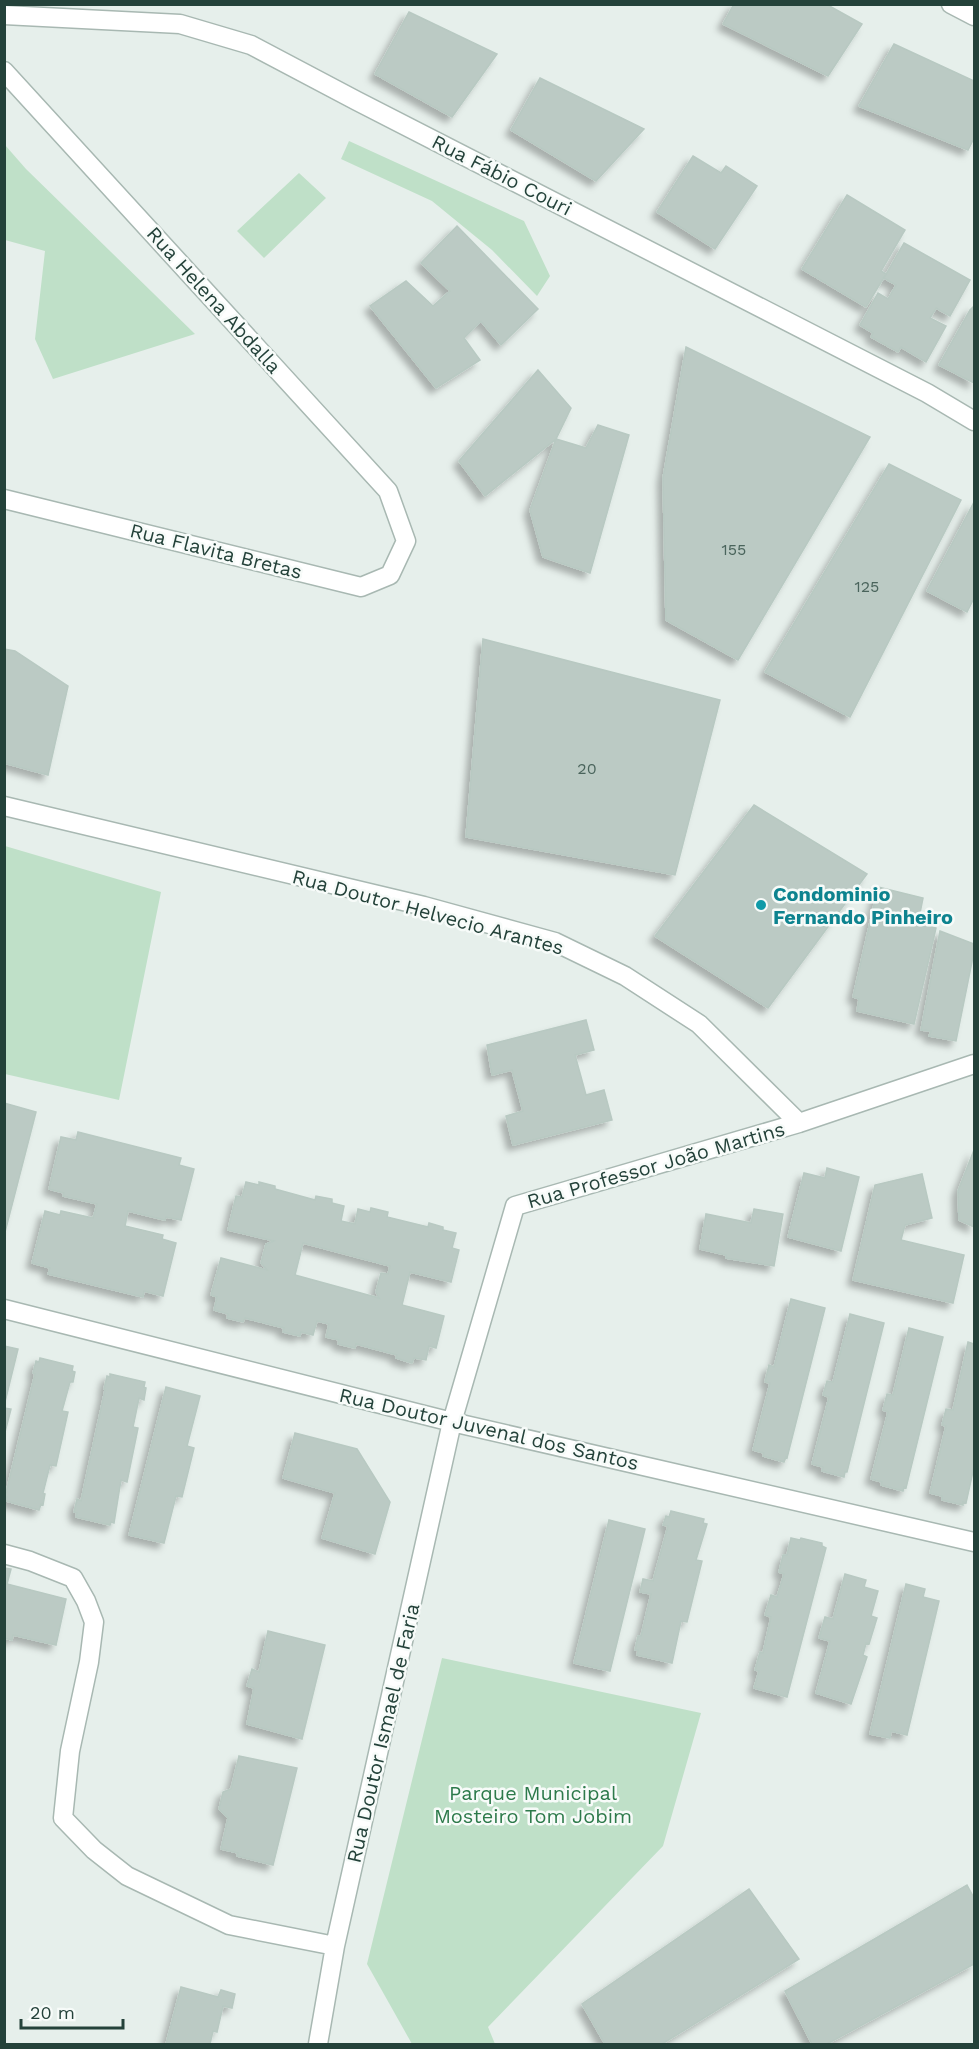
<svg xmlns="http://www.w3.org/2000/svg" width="979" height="2049" font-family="'Work Sans',sans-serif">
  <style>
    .green { fill: #bfe0c8 }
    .building { fill: #bbcac4; stroke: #b8c9c2; stroke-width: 1.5; fill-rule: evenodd; filter: url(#shadow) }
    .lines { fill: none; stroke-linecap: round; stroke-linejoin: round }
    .street-casing { stroke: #a8b8b2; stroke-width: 21 }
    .street { stroke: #fff; stroke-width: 18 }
    .culture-dot { fill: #0f9aa8; stroke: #f7fbf9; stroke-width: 2 }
    .labels { text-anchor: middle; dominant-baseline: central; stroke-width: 5; stroke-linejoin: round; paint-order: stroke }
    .number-label { font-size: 16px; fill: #4a645c }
    .street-label { font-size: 20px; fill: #24423a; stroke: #f7fbf9 }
    .culture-label { font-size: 20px; font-weight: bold; fill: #0d838f; stroke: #f7fbf9; text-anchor: start }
    .park-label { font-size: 20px; fill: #2d7a4b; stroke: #f7fbf9 }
  </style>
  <defs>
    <filter id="shadow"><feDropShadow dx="-5.5" dy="5.5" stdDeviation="3" flood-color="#0004"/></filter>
  </defs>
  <rect width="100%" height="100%" fill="#e6efeb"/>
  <!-- green -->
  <path class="green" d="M 349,141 L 524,221 L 550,276 L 537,296 L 492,250 L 432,201 L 341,159 Z
    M 5,145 L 26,169 L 195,334 L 53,379 L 35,339 L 45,251 L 5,240 Z
    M 299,173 L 326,198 L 264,258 L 237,231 Z
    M 5,846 L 161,892 L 119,1100 L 5,1074 Z
    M 442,1658 L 701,1713 L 663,1846 L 488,2027 L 495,2044 L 412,2044 L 367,1964 Z"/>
  <!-- building -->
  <path class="building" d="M 734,4 L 826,4 L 862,24 L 828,76 L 723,24 Z
    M 409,12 L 497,54 L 452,117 L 375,74 Z
    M 894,44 L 974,81 L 974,138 L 968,150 L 859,106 Z
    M 540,78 L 644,129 L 596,181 L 511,130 Z
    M 693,156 L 721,173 L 726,166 L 757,186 L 715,249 L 657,212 Z
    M 847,195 L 905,230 L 881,271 L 886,274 L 866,307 L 802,269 Z
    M 457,226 L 538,309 L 501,345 L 481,321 L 464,338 L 480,360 L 436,388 L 370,306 L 406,281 L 433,306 L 450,291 L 421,263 Z
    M 904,243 L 970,280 L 950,316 L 936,308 L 930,318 L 946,326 L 926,362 L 901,347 L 898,352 L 871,337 L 873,333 L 860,325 L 878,293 L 888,299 L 896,285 L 884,278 Z
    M 974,306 L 974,383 L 939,365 L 970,310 Z
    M 686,347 L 870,437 L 738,660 L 666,620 L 663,478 Z
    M 538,370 L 571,408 L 556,439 L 485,496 L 459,461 Z
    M 598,425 L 629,435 L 590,573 L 543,557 L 530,510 L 556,439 L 586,448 Z
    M 889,464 L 961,500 L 850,717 L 765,672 Z
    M 974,502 L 974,598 L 967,612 L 927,591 Z
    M 483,639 L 720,700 L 675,875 L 466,837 Z
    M 4,649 L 15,651 L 68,686 L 48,775 L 4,763 Z
    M 754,805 L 867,874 L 768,1008 L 655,936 Z
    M 878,887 L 923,898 L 918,923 L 936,928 L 914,1024 L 857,1011 L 859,999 L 853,997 Z
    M 940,931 L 974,944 L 974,952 L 956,1041 L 929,1036 L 931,1031 L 921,1030 Z
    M 586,1020 L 594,1050 L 575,1055 L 586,1095 L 604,1090 L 612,1120 L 513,1145 L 506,1116 L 523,1111 L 512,1070 L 492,1075 L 487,1045 Z
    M 4,1103 L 36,1112 L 4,1236 Z
    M 78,1132 L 181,1158 L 179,1165 L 194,1169 L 181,1220 L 166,1217 L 165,1220 L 128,1211 L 125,1226 L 163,1235 L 162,1239 L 176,1243 L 163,1296 L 144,1291 L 143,1297 L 48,1274 L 50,1268 L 32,1263 L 45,1211 L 60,1215 L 61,1211 L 93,1218 L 97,1204 L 63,1196 L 64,1193 L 49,1189 L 61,1137 L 76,1140 Z
    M 974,1150 L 974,1227 L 959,1220 L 958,1191 Z
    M 827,1168 L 859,1177 L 841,1251 L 788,1237 L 804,1173 L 825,1178 Z
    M 922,1174 L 932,1218 L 905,1225 L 901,1240 L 964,1255 L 953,1303 L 853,1280 L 875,1185 Z
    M 246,1182 L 259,1185 L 259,1182 L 275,1186 L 275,1189 L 315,1200 L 316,1196 L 332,1199 L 332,1203 L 344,1206 L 341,1221 L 355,1224 L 358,1209 L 370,1212 L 371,1208 L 388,1212 L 387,1217 L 428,1227 L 429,1223 L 443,1227 L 443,1230 L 456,1233 L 452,1248 L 459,1250 L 451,1282 L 410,1272 L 402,1305 L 444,1316 L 436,1348 L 429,1346 L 426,1360 L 414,1358 L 412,1363 L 396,1358 L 397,1355 L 356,1344 L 355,1348 L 338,1344 L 339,1340 L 326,1337 L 329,1324 L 317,1321 L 313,1335 L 301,1332 L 300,1336 L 283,1332 L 284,1328 L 245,1318 L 243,1322 L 227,1318 L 228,1314 L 214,1310 L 217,1297 L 211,1295 L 221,1258 L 267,1270 L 261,1263 L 266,1244 L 274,1241 L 228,1230 L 236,1196 L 242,1197 ZM 303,1243 L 390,1266 L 388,1274 L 381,1273 L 376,1292 L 379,1298 L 295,1275 Z
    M 754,1209 L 783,1214 L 774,1266 L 726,1258 L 726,1255 L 700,1249 L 706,1214 L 751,1223 Z
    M 791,1299 L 825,1308 L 787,1458 L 786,1457 L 784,1462 L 763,1456 L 764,1453 L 753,1450 L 770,1383 L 765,1382 L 769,1365 L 774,1367 Z
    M 850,1314 L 884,1323 L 847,1472 L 845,1472 L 844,1477 L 822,1471 L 823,1467 L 812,1464 L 829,1397 L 823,1395 L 827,1381 L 833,1382 Z
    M 909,1328 L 943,1337 L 906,1488 L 904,1487 L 903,1491 L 881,1485 L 882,1482 L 871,1479 L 888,1412 L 883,1410 L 887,1394 L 893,1395 Z
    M 968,1342 L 974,1344 L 974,1467 L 966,1503 L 963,1502 L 963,1505 L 942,1500 L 942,1496 L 930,1493 L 946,1426 L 942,1425 L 946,1409 L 953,1410 Z
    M 4,1346 L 18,1349 L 4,1406 Z
    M 40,1358 L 73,1366 L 72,1371 L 75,1372 L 73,1382 L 70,1382 L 62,1411 L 68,1412 L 56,1466 L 50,1465 L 43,1493 L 45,1494 L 43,1505 L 41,1504 L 39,1510 L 6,1501 L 7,1497 L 5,1497 L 35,1374 L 33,1373 L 36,1361 L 39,1362 Z
    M 110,1374 L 145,1382 L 144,1387 L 146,1388 L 144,1400 L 139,1398 L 133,1427 L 138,1428 L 127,1482 L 121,1480 L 114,1523 L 111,1522 L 110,1525 L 76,1517 L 77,1513 L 74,1512 L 77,1499 L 81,1501 L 105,1390 L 104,1389 L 107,1376 L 110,1377 Z
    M 166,1387 L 200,1396 L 187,1446 L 194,1448 L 182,1497 L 176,1496 L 164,1543 L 129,1535 Z
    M 4,1408 L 11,1409 L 4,1436 Z
    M 295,1433 L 357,1449 L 390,1502 L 375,1554 L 322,1538 L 335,1493 L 283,1478 Z
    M 671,1511 L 704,1519 L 703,1523 L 707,1524 L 696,1560 L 702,1561 L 687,1622 L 681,1621 L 672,1663 L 637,1655 L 638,1650 L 635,1650 L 638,1636 L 641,1636 L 651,1594 L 640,1592 L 643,1579 L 653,1581 L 668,1526 L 663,1525 L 666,1516 L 669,1517 Z
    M 609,1520 L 645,1529 L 610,1671 L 574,1663 Z
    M 791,1538 L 800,1540 L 801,1538 L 822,1543 L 822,1546 L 826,1548 L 787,1697 L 754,1688 L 759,1671 L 755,1670 L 760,1652 L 763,1653 L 771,1617 L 765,1615 L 771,1595 L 777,1597 L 784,1574 L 779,1572 L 783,1555 L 787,1555 Z
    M 4,1568 L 11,1569 L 7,1584 L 66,1599 L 56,1645 L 13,1635 L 12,1640 L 4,1638 Z
    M 845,1574 L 866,1580 L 864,1587 L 878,1591 L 871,1616 L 877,1618 L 869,1644 L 866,1643 L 863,1655 L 867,1657 L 851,1704 L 816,1693 L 830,1641 L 819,1638 L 825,1617 L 833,1619 Z
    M 906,1584 L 925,1589 L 923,1597 L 939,1601 L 907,1735 L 891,1731 L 890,1738 L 870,1734 Z
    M 268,1631 L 325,1645 L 302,1739 L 247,1724 L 254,1688 L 247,1686 L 252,1669 L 259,1672 Z
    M 239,1756 L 297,1768 L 273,1865 L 237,1856 L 238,1853 L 221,1849 L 228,1818 L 219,1809 L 223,1792 L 231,1789 Z
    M 967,1885 L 974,1898 L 974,1964 L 827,2044 L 812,2044 L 785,1991 Z
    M 749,1889 L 799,1959 L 662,2044 L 605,2044 L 582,2004 Z
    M 181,1987 L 218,1997 L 221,1990 L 235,1994 L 232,2008 L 223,2006 L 217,2032 L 213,2031 L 210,2044 L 166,2044 Z"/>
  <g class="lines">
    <defs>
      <path id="street" d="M 951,4 L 974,16
        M 4,15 L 180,24 L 251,45 L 357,101 L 927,393 L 974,421
        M 4,71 L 388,491 L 406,541 L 390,575 L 361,587 L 4,499
        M 4,806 L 424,906 L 555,942 L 625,976 L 699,1024 L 799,1123
        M 4,1309 L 452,1422 L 974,1542
        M 4,1554 L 30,1561 L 73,1578 L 86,1601 L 94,1622 L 89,1662 L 70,1751 L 63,1818 L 94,1850 L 127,1876 L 229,1925 L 335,1946
        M 318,2044 L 335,1946 L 452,1422 L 515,1206 L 799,1123 L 974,1064"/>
    </defs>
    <!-- street casing -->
    <use href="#street" class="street-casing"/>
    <!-- street -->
    <use href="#street" class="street"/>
  </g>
  <!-- markers -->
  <circle class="culture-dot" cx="761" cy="905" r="6"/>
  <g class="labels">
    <!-- number labels -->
    <g class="number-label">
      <text x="734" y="549">155</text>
      <text x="867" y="586">125</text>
      <text x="587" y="768">20</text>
    </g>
    <!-- street labels -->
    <g class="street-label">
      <text transform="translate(502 175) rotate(27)">Rua Fábio Couri</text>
      <text transform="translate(214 300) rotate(48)">Rua Helena Abdalla</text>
      <text transform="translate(216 551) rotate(14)">Rua Flavita Bretas</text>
      <text transform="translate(428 912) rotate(15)">Rua Doutor Helvecio Arantes</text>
      <text transform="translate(656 1165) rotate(-16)">Rua Professor João Martins</text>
      <text transform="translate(489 1429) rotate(13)">Rua Doutor Juvenal dos Santos</text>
      <text transform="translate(383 1733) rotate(-77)">Rua Doutor Ismael de Faria</text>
    </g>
    <!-- culture labels -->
    <g class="culture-label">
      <text x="773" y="894">Condominio<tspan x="773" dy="23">Fernando Pinheiro</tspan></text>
    </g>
    <!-- park labels -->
    <g class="park-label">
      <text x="533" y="1793">Parque Municipal<tspan x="533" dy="23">Mosteiro Tom Jobim</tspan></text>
    </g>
  </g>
  <!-- border -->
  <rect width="979" height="2049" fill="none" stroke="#24423a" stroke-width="12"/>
  <!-- scale -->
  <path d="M21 2019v9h102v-9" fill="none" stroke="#24423a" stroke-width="3"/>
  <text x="30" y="2019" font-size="18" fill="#24423a" stroke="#f7fbf9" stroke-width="4.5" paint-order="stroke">20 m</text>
</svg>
